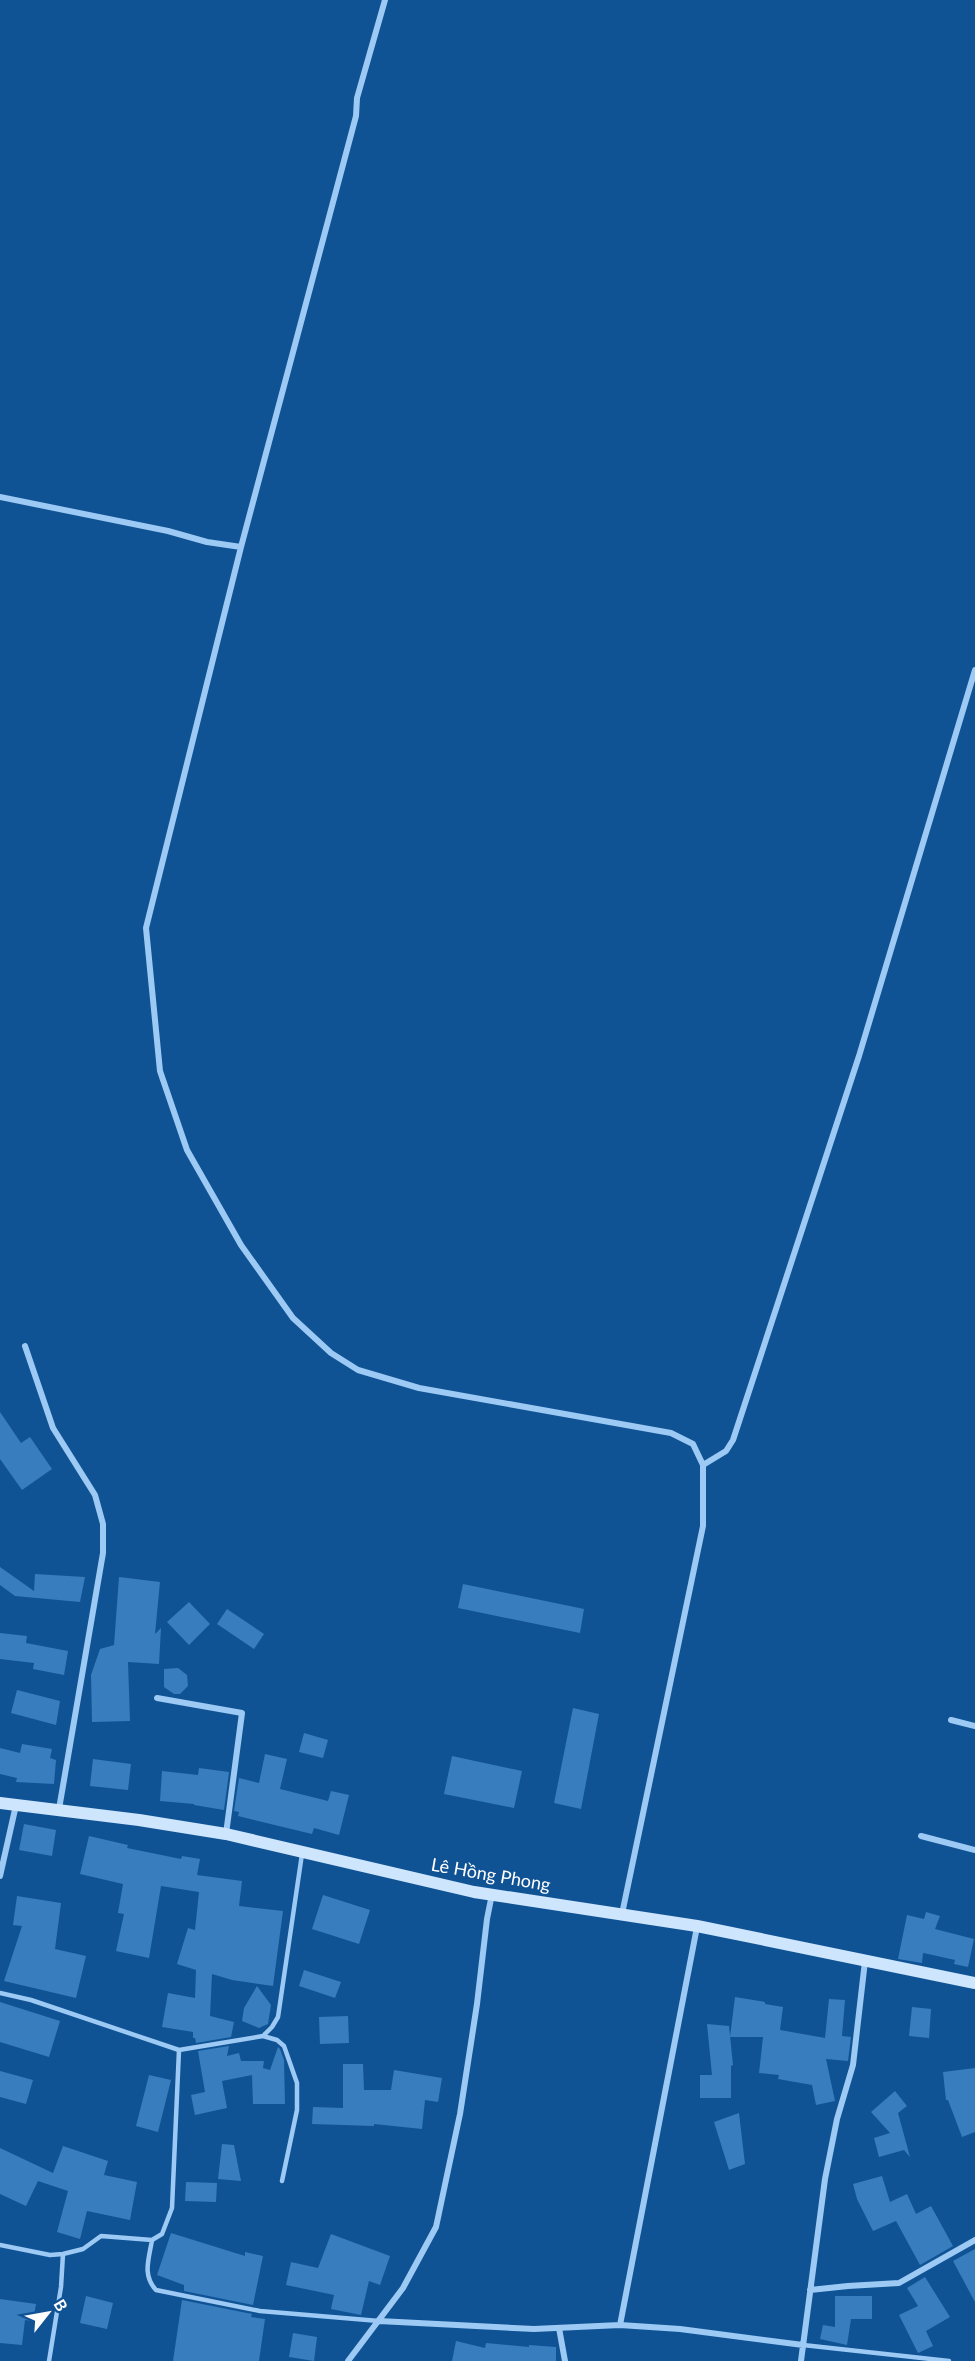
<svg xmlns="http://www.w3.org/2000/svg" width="975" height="2361" font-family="Lato,sans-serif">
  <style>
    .building { fill: #387dbd }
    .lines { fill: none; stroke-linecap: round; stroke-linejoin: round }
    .lane { stroke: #9dcaf4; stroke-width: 4.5 }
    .street { stroke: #9dcaf4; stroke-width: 6 }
    .secondary { stroke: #cde5fd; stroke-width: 12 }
    .labels { text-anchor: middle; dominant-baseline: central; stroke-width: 4.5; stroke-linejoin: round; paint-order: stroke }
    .street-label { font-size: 18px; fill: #fff; stroke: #105395 }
  </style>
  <rect width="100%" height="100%" fill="#105395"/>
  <!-- building -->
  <path class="building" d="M 0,1412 L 21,1443 L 30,1437 L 52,1469 L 22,1490 L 0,1459 Z
    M 0,1567 L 34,1591 L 35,1574 L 85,1577 L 80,1602 L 15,1596 L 0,1585 Z
    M 119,1577 L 160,1582 L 155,1634 L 161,1628 L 159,1664 L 128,1662 L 130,1721 L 92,1722 L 91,1675 L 100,1649 L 114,1645 Z
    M 463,1584 L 584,1609 L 580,1633 L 458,1608 Z
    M 189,1602 L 210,1624 L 189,1645 L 167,1622 Z
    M 227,1609 L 264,1634 L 254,1649 L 217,1624 Z
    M 0,1633 L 27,1636 L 26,1643 L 68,1651 L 64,1675 L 33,1669 L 34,1663 L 0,1659 Z
    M 178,1668 L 187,1675 L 188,1686 L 180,1694 L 174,1694 L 164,1687 L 164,1669 Z
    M 17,1690 L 60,1701 L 56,1725 L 11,1713 Z
    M 573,1708 L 599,1714 L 581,1809 L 554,1803 Z
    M 304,1733 L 328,1740 L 323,1758 L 299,1752 Z
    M 22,1744 L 52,1749 L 50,1758 L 56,1760 L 54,1784 L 16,1782 L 17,1778 L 0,1774 L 0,1748 L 20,1753 Z
    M 265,1754 L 287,1759 L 280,1789 L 328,1801 L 331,1791 L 349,1795 L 339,1835 L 314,1828 L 312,1834 L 238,1816 L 239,1812 L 234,1811 L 239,1778 L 259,1783 Z
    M 452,1756 L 522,1771 L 514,1808 L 444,1794 Z
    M 93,1759 L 131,1764 L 128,1790 L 90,1786 Z
    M 199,1768 L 229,1772 L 224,1810 L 194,1805 L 194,1804 L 160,1801 L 162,1771 L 198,1775 Z
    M 24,1824 L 56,1830 L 52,1856 L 19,1850 Z
    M 89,1836 L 128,1845 L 127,1848 L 181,1859 L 182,1856 L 200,1859 L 197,1875 L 242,1881 L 239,1906 L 283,1911 L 273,1986 L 232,1980 L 212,1974 L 210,2016 L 234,2022 L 231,2037 L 196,2043 L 195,2038 L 193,2038 L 193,2032 L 162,2027 L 168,1993 L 195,1998 L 196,1970 L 177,1964 L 188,1928 L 195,1930 L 199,1892 L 161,1886 L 149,1958 L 116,1951 L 124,1914 L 118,1913 L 123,1884 L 80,1874 Z
    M 323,1895 L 370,1910 L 359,1944 L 312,1929 Z
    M 17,1896 L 61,1903 L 55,1949 L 86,1956 L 76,1998 L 4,1981 L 22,1926 L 13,1925 Z
    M 926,1912 L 940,1916 L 935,1929 L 974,1939 L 968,1967 L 954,1964 L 955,1960 L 928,1954 L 923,1953 L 922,1963 L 898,1959 L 907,1915 L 924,1919 Z
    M 304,1970 L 341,1982 L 335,1998 L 299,1986 Z
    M 257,1986 L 271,2005 L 268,2024 L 259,2028 L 242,2021 L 244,2008 Z
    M 735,1997 L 765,2002 L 765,2004 L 783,2007 L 780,2030 L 825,2038 L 829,1999 L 845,2000 L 842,2036 L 851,2037 L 848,2061 L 826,2059 L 835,2101 L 816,2105 L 812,2085 L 778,2079 L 779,2075 L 759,2073 L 763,2037 L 730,2037 Z
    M 0,2002 L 60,2021 L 49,2057 L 0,2042 Z
    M 912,2007 L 931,2009 L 929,2038 L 909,2036 Z
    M 348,2016 L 349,2043 L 320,2044 L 319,2017 Z
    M 707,2024 L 729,2026 L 733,2065 L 731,2066 L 731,2098 L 700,2098 L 700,2075 L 712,2075 Z
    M 229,2046 L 227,2056 L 239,2053 L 241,2061 L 264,2061 L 263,2068 L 270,2070 L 278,2047 L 280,2049 L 284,2060 L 285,2104 L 253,2104 L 252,2075 L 222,2081 L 227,2108 L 195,2115 L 191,2095 L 205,2092 L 198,2051 Z
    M 343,2064 L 363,2064 L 364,2090 L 391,2090 L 394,2070 L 442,2078 L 438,2102 L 425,2100 L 422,2129 L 374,2124 L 374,2126 L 312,2124 L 313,2107 L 343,2108 Z
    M 975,2068 L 975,2132 L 962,2137 L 948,2100 L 946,2100 L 943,2072 Z
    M 0,2071 L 33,2080 L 26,2104 L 0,2097 Z
    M 149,2075 L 171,2080 L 158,2132 L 136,2126 Z
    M 895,2091 L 907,2106 L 898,2113 L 910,2157 L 904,2150 L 879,2157 L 874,2138 L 890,2133 L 871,2112 Z
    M 739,2113 L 745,2164 L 729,2170 L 714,2122 Z
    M 222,2144 L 234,2145 L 241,2181 L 218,2179 Z
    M 63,2146 L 108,2161 L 104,2175 L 137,2182 L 130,2220 L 87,2211 L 80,2239 L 57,2232 L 68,2191 L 38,2181 L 26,2206 L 0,2194 L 0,2148 L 53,2173 Z
    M 882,2176 L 890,2202 L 907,2194 L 916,2214 L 931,2206 L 953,2246 L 920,2265 L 896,2221 L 873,2231 L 857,2199 L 853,2184 Z
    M 186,2182 L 217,2183 L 216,2202 L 185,2201 Z
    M 171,2233 L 245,2256 L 245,2252 L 263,2256 L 253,2305 L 184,2291 L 184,2285 L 157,2275 Z
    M 331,2234 L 390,2256 L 380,2285 L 369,2281 L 361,2315 L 331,2309 L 334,2295 L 286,2285 L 291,2262 L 318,2268 Z
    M 975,2249 L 975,2302 L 953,2261 Z
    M 925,2277 L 950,2317 L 926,2331 L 933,2346 L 918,2353 L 899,2315 L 918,2306 L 907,2288 Z
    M 86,2296 L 113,2303 L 107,2329 L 80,2323 Z
    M 835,2296 L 872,2296 L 872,2319 L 851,2319 L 847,2345 L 820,2339 L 823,2325 L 835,2327 Z
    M 0,2299 L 36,2304 L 33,2321 L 25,2320 L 22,2345 L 0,2343 Z
    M 182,2300 L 252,2314 L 251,2317 L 265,2319 L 259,2361 L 173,2361 Z
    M 293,2333 L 317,2337 L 314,2361 L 289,2357 Z
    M 456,2341 L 485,2348 L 486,2343 L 529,2347 L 529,2345 L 556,2347 L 556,2361 L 452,2361 Z"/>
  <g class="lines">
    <!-- lane -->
    <path class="lane" d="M 0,1993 L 31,2000 L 179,2050 L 263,2036 L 272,2027 L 278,2017 L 302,1854
      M 263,2036 L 277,2040 L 284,2046 L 297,2083 L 297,2110 L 282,2181
      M 179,2050 L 172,2208 L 162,2234 L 152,2240 C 149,2259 142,2275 156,2290 L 260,2311 L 379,2321
      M 0,2245 L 50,2255 L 63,2254 L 83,2249 L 101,2236 L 152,2240
      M 803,2345 L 949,2361
      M 49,2361 L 61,2287 L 63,2254"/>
    <!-- street -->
    <path class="street" d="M 385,0 L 357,98 L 356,116 L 241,547 L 146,928 L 160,1071 L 187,1150 L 241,1245 L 293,1318 L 331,1353 L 358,1370 L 419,1388 L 671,1433 L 693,1444 L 703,1465 L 703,1526 L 622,1914
      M 0,497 L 168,531 L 207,542 L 241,547
      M 25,1346 L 53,1428 L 95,1495 L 103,1524 L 103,1553 L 59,1809
      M 703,1465 L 726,1451 L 733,1440 L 859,1056 L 975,670
      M 157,1698 L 242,1713 L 226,1834
      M 951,1720 L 975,1726
      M 921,1836 L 975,1850
      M 0,1876 L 16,1805
      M 810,2290 L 848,2286 L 899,2283 L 975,2240
      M 379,2321 L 534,2329 L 620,2325 L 680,2329 L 803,2345
      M 620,2325 L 697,1927
      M 559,2328 L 565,2361
      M 348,2361 L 403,2288 L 436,2227 L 460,2114 L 477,2004 L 487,1919 L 492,1894
      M 801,2361 L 825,2179 L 837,2119 L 853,2065 L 865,1961"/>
    <!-- secondary -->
    <path class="secondary" d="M 0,1803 L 139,1820 L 226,1834 L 474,1892 L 697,1926 L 975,1983"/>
  </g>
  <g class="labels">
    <!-- street labels -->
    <g class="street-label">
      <text transform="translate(491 1874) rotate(10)">Lê Hồng Phong</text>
    </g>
  </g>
  <!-- north arrow -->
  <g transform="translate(48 2313) rotate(59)" stroke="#105395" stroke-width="4.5" paint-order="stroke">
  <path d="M0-4.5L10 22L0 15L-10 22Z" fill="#ffffff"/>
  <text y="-9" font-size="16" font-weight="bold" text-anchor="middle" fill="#ffffff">B</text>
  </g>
</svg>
